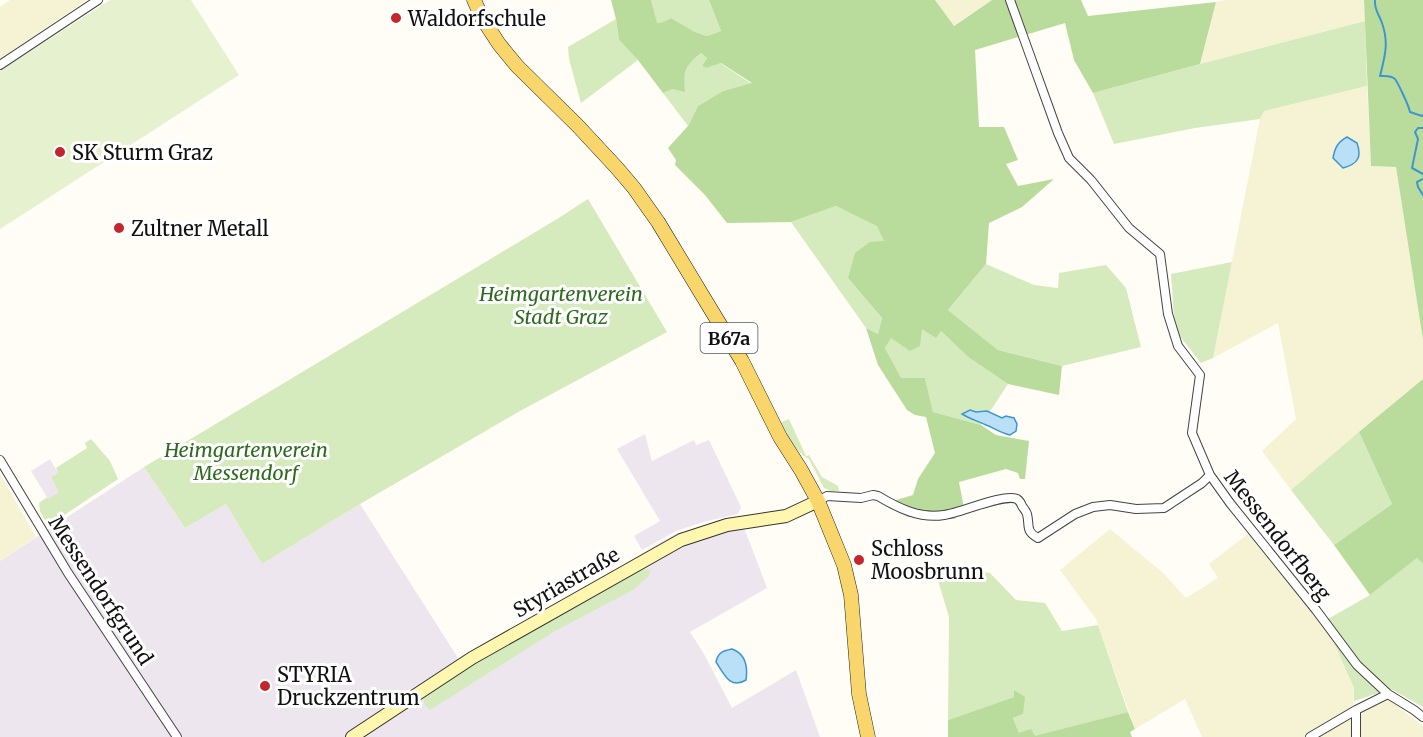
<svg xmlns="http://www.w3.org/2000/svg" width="1423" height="737" font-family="Merriweather,serif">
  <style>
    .industrial { fill: #eee6ef }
    .farmland { fill: #f6f3d4 }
    .green { fill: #d5ebbd }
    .forest { fill: #b9dc9c }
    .pitch { fill: #e6f2cf }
    .water { fill: #b9e0f7; stroke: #3f96cf; stroke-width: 1.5 }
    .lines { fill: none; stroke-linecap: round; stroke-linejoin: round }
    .stream { stroke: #3f96cf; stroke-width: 2 }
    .street-casing { stroke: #444; stroke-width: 10 }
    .secondary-casing { stroke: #333; stroke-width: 14 }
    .primary-casing { stroke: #222; stroke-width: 15 }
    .street { stroke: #fff; stroke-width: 8 }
    .secondary { stroke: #fff6b0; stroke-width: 12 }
    .primary { stroke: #f9d66b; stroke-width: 14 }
    .poi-dot { fill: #c4262e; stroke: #fff; stroke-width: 2 }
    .labels { text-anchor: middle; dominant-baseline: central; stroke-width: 6; stroke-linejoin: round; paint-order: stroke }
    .shield { fill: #fff; stroke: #585858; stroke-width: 1.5 }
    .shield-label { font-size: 18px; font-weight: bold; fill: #111 }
    .poi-label { font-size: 20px; fill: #111; stroke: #fff; text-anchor: start }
    .park-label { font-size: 20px; font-style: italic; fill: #2f6b1f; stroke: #fff }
    .street-label { font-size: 20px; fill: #111; stroke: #fff }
  </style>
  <rect width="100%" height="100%" fill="#fffdf5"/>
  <!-- industrial -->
  <path class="industrial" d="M 645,434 L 652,461 L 694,440 L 696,445 L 709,440 L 741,507 L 738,514 L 703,522 L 676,531 L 642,550 L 634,536 L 660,521 L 617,449 Z
    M 50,459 L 58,473 L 51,477 L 60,492 L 48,499 L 31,471 Z
    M 144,467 L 185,528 L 226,504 L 262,564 L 360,504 L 460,661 L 675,534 L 740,517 L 767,588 L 690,632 L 704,654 L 732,708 L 796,670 L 820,737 L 0,737 L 0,561 Z"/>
  <!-- farmland -->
  <path class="farmland" d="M 10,0 L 87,0 L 0,59 L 0,7 Z
    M 935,0 L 992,0 L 953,26 Z
    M 1226,0 L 1364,0 L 1365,21 L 1200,64 L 1216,2 Z
    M 1367,86 L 1371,166 L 1396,167 L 1423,340 L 1423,379 L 1291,490 L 1262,451 L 1296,419 L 1278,323 L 1213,358 L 1245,195 L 1260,119 L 1263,111 Z
    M 0,474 L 36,537 L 0,561 Z
    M 1110,529 L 1162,572 L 1186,598 L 1218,578 L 1209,564 L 1249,533 L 1331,635 L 1354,688 L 1353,716 L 1389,700 L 1423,726 L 1423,737 L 1202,737 L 1185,699 L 1135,729 L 1096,619 L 1060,570 Z"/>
  <!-- green -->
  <path class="green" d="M 651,0 L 709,0 L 721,31 L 707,36 L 695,32 L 671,18 L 663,22 L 656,23 Z
    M 616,19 L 619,40 L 638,60 L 581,103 L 569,59 L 568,47 Z
    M 1365,21 L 1367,86 L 1264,111 L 1260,119 L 1195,128 L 1114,144 L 1093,93 L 1200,64 Z
    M 701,53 L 707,58 L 702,66 L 706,68 L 720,63 L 752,84 L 723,91 L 698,106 L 688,126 L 663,93 L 673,89 L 690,62 Z
    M 588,199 L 667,332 L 520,411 L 360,504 L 262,564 L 226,504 L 185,528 L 144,467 L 557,219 Z
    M 836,206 L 877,225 L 885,241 L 848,278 L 882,318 L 878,334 L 866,328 L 791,222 Z
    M 1232,262 L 1213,358 L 1201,363 L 1175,330 L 1171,274 Z
    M 986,264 L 1034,285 L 1058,288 L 1059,273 L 1106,265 L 1126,288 L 1141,347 L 1062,366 L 998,350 L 948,310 Z
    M 922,329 L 940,330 L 968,357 L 1008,384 L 981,425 L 933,412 L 925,378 L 901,379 L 885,348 L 891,337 Z
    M 789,419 L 806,456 L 809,455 L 822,477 L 838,486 L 839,491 L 831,491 L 824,488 L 809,459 C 797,453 786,434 779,423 Z
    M 1359,432 L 1392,504 L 1334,545 L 1291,490 Z
    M 91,439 L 110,461 L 118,479 L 48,526 L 40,511 L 39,503 L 47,497 L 48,499 L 59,492 L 51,477 L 58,473 L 56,468 L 87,448 L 85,443 Z
    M 1417,558 L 1423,564 L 1423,707 L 1391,689 L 1354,701 L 1354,688 L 1331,636 L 1321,623 L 1370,595 Z
    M 933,564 L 990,573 L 1016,600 L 1045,603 L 1062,631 L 1098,625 L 1128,712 L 1035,737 L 1019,733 L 1013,718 L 1023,714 L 1014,691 L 1014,697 L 948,720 L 949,617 Z
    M 647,569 L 650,570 L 649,576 L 633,590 L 557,630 L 430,710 C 426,707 423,704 424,698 L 444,683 L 500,648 L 503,648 L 509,643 L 611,584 L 642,570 Z"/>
  <!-- forest -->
  <path class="forest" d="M 611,0 L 651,0 L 657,23 L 663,22 L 671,18 L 695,32 L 707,36 L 721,31 L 709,0 L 935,0 L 954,26 L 992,0 L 1081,0 L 1088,16 L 1216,2 L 1200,64 L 1093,93 L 1074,60 L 1065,23 L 975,50 L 979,127 L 1004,127 L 1018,160 L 1006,164 L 1018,186 L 1054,179 L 1022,207 L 989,223 L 986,264 L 948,310 L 998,350 L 1062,366 L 1059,395 L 1008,384 L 968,357 L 941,331 L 936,338 L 922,329 L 920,346 L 910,351 L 891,338 L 885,348 L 901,378 L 925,378 L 933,412 L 981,425 L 996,435 L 1029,441 L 1025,479 L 1020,479 L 1018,473 L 1006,469 L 959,482 L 964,508 L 955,519 L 908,517 L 883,504 L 913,495 L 918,479 L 935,453 L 926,417 L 915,415 L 907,410 L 878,365 L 866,328 L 878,334 L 882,318 L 848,278 L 855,253 L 870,242 L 884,241 L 877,226 L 836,206 L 791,222 L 727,223 L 705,195 L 675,165 L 676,160 L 668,148 L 688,126 L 698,106 L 723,91 L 752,83 L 721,63 L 706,68 L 702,66 L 707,58 L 701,53 C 684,67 683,71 685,92 L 673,89 L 663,93 L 638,60 L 619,40 L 616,19 Z
    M 1364,0 L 1423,0 L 1423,340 L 1396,167 L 1371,166 Z
    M 1423,379 L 1423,564 L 1417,558 L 1370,595 L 1334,545 L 1392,504 L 1359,432 Z
    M 1014,690 L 1025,697 L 1023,714 L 1013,718 L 1019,733 L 1031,729 L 1035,736 L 1128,712 L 1135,729 L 1130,732 L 1132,737 L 948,737 L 948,720 L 1014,697 Z"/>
  <!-- pitch -->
  <path class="pitch" d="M 110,0 L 191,0 L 239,75 L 0,229 L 0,71 Z"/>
  <!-- water -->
  <path class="water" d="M 1347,137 L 1357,143 C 1362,157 1358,164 1343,168 L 1333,158 C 1335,147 1338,142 1347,137 Z
    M 970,410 L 976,412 L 987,411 L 1002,418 L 1006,416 L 1014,418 L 1017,424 L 1016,431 L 1010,435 C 1001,433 994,428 986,425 C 978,421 970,419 962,414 Z
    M 732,649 C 746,654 748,666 746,680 C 730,690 724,674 716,662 C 718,652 723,651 732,649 Z"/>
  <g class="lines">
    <!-- stream -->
    <path class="stream" d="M 1375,0 C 1374,10 1379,14 1382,23 C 1389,43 1385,56 1380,76 C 1385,76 1391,75 1395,79 C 1398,83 1409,106 1410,112 L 1422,116 L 1423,115
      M 1423,128 L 1418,128 L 1415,132 L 1418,139 L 1412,168 L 1423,174
      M 1423,179 L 1417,182 L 1418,187 L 1423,195"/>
    <defs>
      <path id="street" d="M 1010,0 L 1058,133 L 1069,158 L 1091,180 L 1129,228 L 1160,254 L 1168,314 L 1178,346 L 1200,375 L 1192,433 L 1210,475 L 1230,503 L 1316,610 L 1357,665 L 1388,694 L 1414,710 L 1423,717
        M 0,65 L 98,0
        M 0,460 L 68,573 L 177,737
        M 818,501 L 827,496 L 861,498 L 873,495 L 878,496 C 898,508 920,519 944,515 C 960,513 1004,493 1017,499 C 1020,501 1021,503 1022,506 C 1024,509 1026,511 1027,514 C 1030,526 1025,531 1038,538 L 1075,514 L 1093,507 L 1110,505 L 1136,509 L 1164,508 L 1202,483 L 1210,475
        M 1310,737 L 1356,710
        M 1356,737 L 1356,710 L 1388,694"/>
      <path id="secondary" d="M 352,737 L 472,658 L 681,540 L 727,525 L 786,516 L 818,501"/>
      <path id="primary" d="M 474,0 L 482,18 L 499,44 L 517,66 L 578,126 L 617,168 L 634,188 L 658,222 L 742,361 L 780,437 L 801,470 L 818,501 L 844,565 L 851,595 L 859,694 L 868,737"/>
    </defs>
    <!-- street casing -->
    <use href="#street" class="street-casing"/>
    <!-- secondary casing -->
    <use href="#secondary" class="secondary-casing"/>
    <!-- primary casing -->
    <use href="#primary" class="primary-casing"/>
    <!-- street -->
    <use href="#street" class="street"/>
    <!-- secondary -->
    <use href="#secondary" class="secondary"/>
    <!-- primary -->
    <use href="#primary" class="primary"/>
  </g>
  <!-- markers -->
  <g class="poi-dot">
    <circle cx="396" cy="18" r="6"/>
    <circle cx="60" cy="152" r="6"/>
    <circle cx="119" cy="228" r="6"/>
    <circle cx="859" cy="560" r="6"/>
    <circle cx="265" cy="686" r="6"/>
  </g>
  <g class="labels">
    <!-- shield labels -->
    <rect class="shield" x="700.5" y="323" width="57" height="30" rx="4.5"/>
    <g class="shield-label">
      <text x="729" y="338">B67a</text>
    </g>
    <!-- poi labels -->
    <g class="poi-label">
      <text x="408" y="18">Waldorfschule</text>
      <text x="72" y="152">SK Sturm Graz</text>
      <text x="131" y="228">Zultner Metall</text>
      <text x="871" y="548">Schloss<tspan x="871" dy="23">Moosbrunn</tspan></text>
      <text x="277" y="674">STYRIA<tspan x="277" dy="23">Druckzentrum</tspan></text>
    </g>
    <!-- park labels -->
    <g class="park-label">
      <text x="561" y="293">Heimgartenverein<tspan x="561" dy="23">Stadt Graz</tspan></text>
      <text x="246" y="449">Heimgartenverein<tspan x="246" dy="23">Messendorf</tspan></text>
    </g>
    <!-- street labels -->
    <g class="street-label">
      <text transform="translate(1278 535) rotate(52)">Messendorfberg</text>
      <text transform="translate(566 582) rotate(-30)">Styriastraße</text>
      <text transform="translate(101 590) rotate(57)">Messendorfgrund</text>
    </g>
  </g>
</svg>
